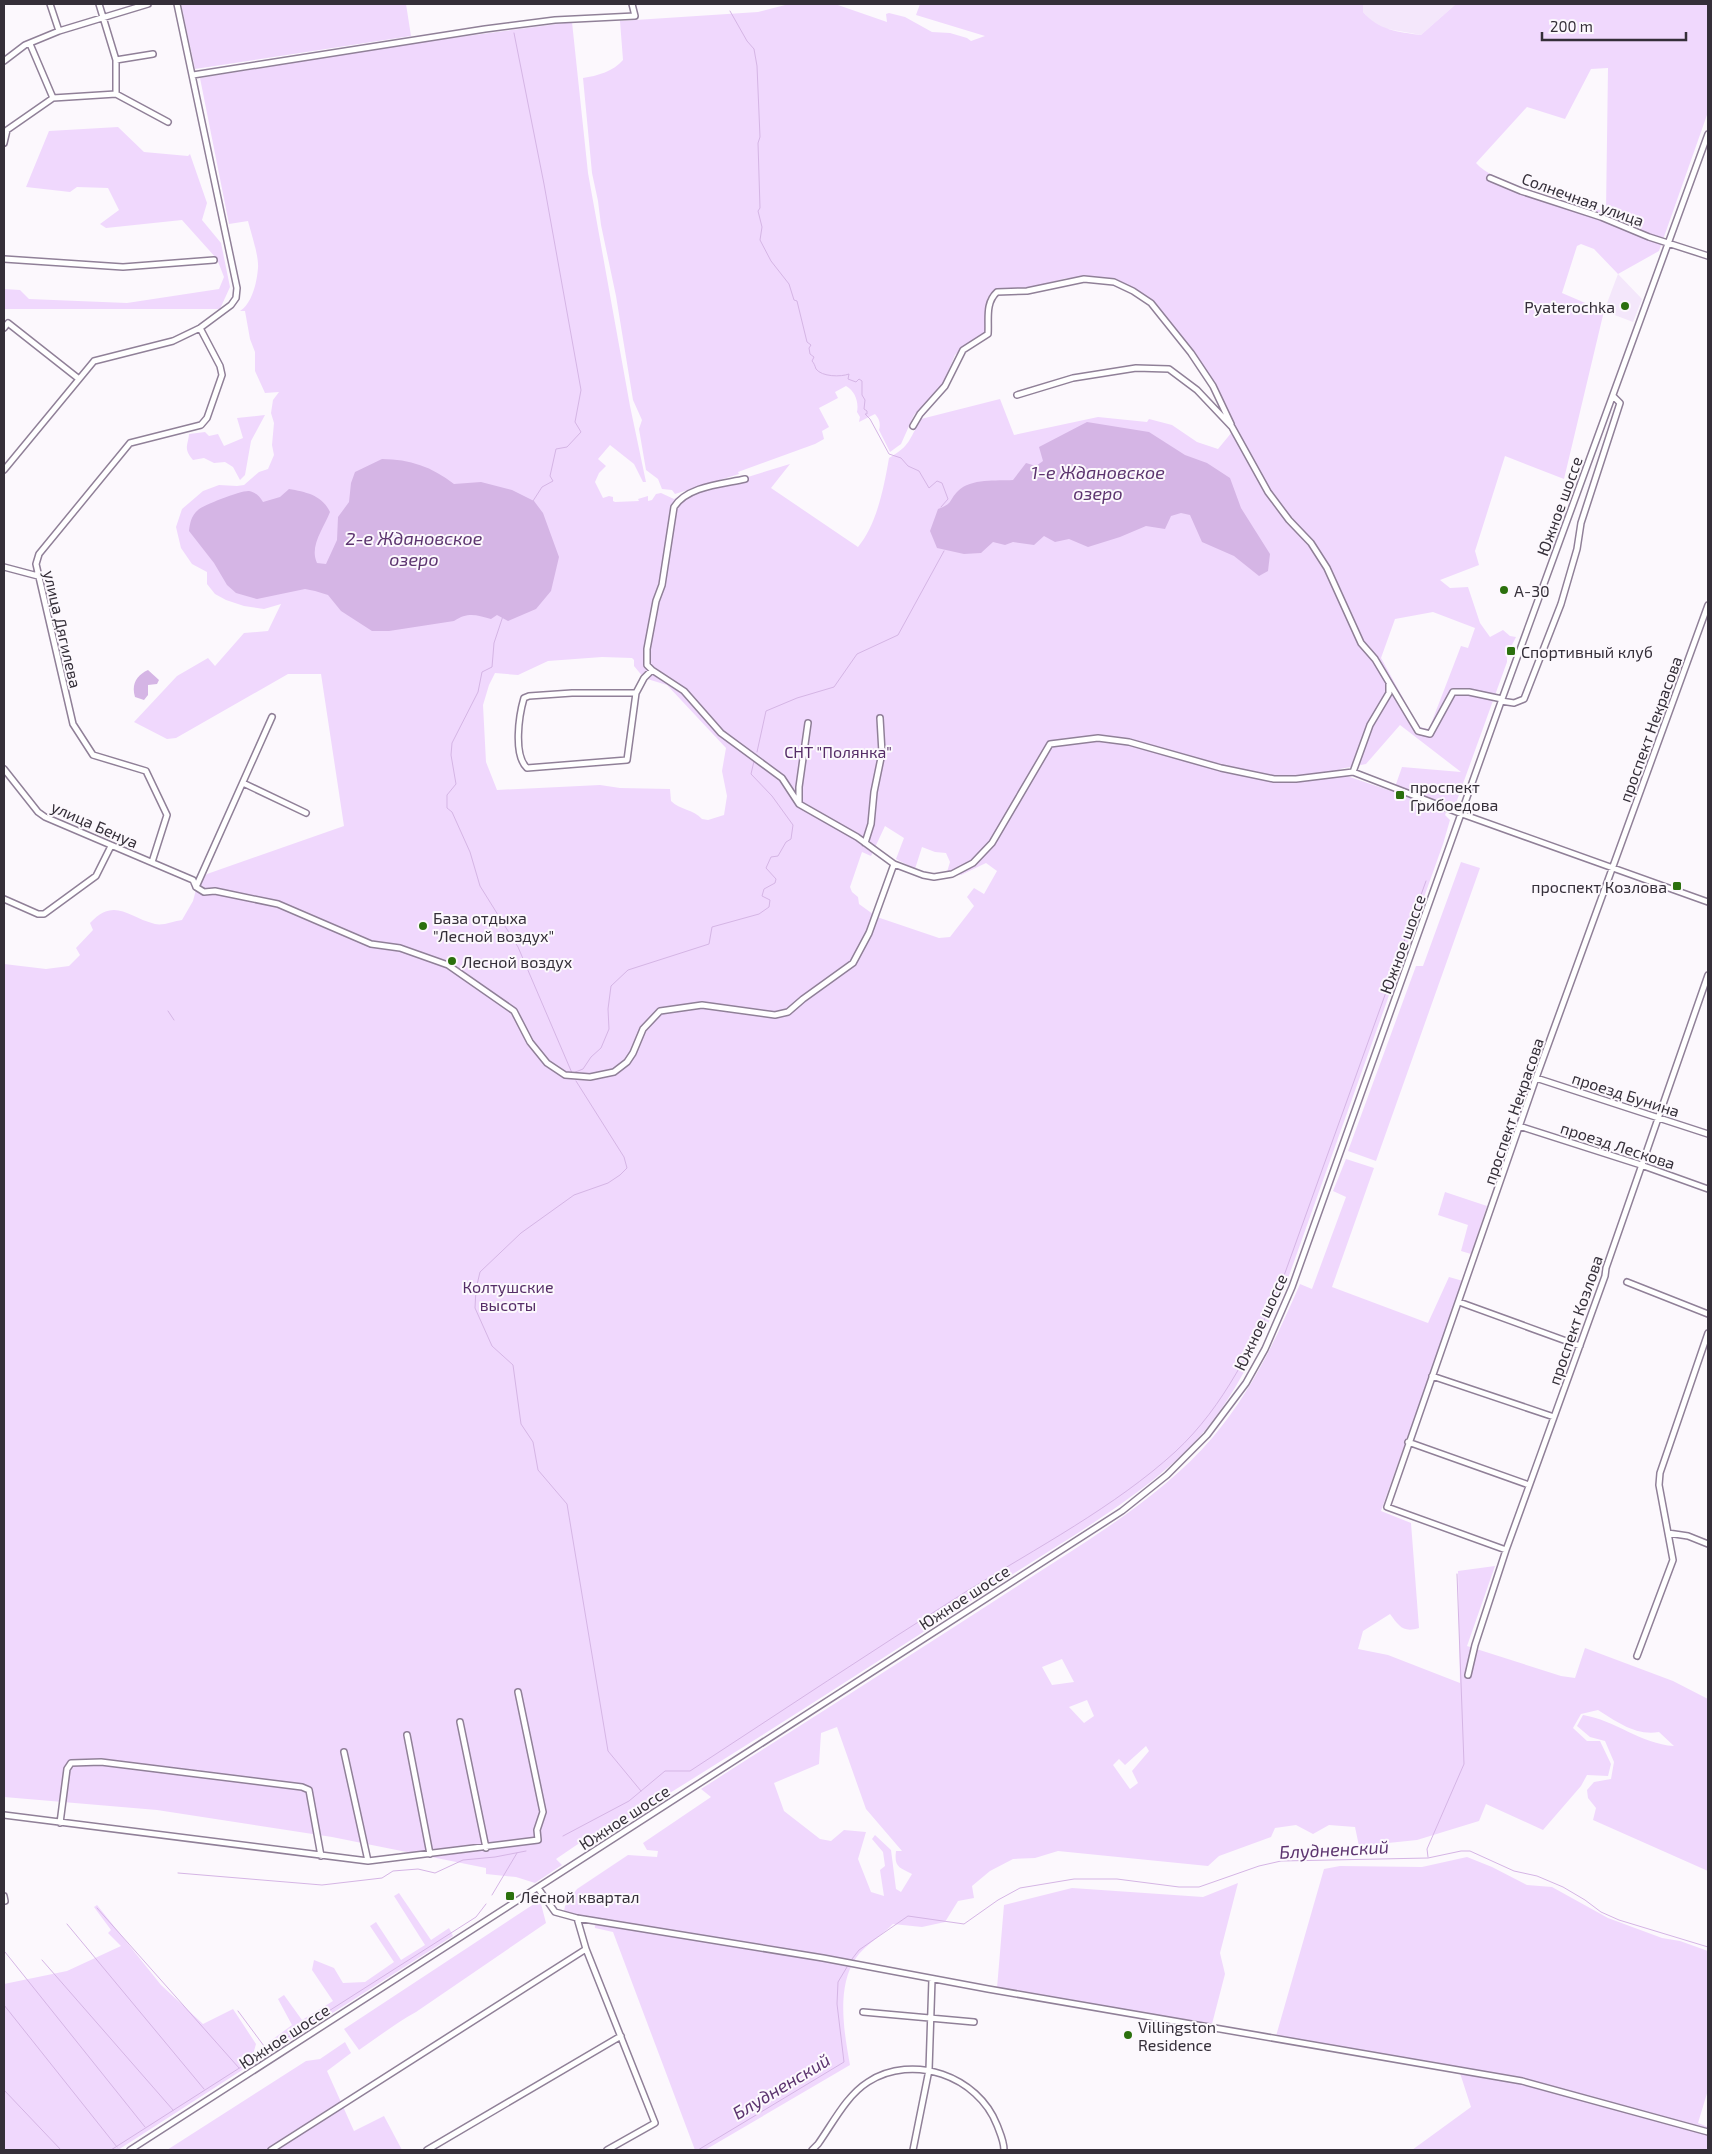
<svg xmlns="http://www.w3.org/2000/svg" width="1712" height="2154" font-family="'Exo 2',sans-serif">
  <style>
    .built { fill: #f4e7fb }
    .green { fill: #f0d8fd; fill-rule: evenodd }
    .water { fill: #d5b5e5 }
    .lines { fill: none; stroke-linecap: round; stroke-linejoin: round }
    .stream { stroke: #d5b5e5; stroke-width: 1 }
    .minor-casing { stroke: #908098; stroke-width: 8 }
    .minor { stroke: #fff; stroke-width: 5 }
    .poi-dot { fill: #2b700d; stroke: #fcf8fd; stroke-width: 2 }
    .labels { text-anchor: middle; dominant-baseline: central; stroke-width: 4; stroke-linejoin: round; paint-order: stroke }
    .street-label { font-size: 16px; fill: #352f39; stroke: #fcf8fd }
    .poi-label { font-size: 16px; fill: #352f39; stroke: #fcf8fd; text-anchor: start }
    .park-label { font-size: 16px; fill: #552d67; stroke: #fcf8fd }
    .water-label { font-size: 18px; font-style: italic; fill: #5c346f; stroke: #fcf8fd }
  </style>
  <rect width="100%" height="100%" fill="#fcf8fd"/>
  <!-- built -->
  <path class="built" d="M 1363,4 L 1456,4 L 1421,35 L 1382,28 L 1371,22 L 1363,12 Z
    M 1618,274 L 1642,299 L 1633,322 L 1604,311 Z"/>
  <!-- green -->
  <path class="green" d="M 181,4 L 406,4 L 411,36 L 195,69 Z
    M 789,4 L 835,4 L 887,22 L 886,14 L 889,13 L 905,17 L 932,32 L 950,33 L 967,38 L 971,41 L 985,36 L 916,15 L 920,4 L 1363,4 L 1363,12 C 1378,30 1398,32 1421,35 L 1456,4 L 1708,4 L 1708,112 L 1659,251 L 1618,274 L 1594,249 L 1581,244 L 1577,246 L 1562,293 L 1604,311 L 1564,479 L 1505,456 L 1475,551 L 1479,565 L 1440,580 L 1450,588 L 1468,587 L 1480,623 L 1490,637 L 1503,630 L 1510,636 L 1516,637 L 1507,655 L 1507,662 L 1456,803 L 1446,805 L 1395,787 L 1402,767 L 1461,772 L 1400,725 L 1366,764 L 1340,769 L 1338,773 L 1447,810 L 1445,815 L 1450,820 L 1443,844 L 1286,1284 C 1263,1334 1242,1385 1207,1428 C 1156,1490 1065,1540 997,1584 C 861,1673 724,1760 586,1845 L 578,1844 L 556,1859 L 562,1865 L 535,1883 L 516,1877 L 486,1874 L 486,1868 L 332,1837 L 157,1810 L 4,1797 L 4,964 L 46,969 L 69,966 L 80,955 L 76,948 L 93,930 L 90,923 C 115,897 127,917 155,924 C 163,926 174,921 182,920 L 193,901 L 198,882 L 207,874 L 344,826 L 321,674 L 288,674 L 176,738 L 167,739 L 134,722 L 177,676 L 208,658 L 215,666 L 244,633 L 268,631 L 281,604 L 264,609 L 244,606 L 226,600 L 215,594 L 207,584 L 207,572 L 192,564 L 181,548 L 176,527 L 182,509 L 203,491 L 219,485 L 237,486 L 244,485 L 259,472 L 268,469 L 274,455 L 272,445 L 274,423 L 271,413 L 273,400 L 279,392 L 265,393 L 255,371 L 255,352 L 250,339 L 245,311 L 240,311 C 252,304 257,282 258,268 C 259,256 251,233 248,221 L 229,224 L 200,78 L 407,44 L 572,22 L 588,173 L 630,406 L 646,482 L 643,482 L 634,464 L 610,445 L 598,459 L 606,466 L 599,473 L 595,482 L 603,498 L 609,496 L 613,497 L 613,501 L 615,502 L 639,501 L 638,499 L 648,496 L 648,501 L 652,500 L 656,494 L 661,493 L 674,499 L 684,493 L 738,480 L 790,464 L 771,488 L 858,547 C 877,524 884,487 889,458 C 911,445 908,441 921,419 L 1000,399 L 1014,435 L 1098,417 L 1147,422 L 1149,419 L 1172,425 L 1197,442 L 1218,449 L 1232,432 L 1233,435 L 1238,433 L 1214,384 L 1152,301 L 1131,287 L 1107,278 L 1069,280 L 1067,278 C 1047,283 1027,289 1003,291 C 998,292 993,291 989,296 C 981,308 990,322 985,334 L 961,349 L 955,355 L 941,388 L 914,415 L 901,444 L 890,452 L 879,430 C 881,424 879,418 875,414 L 859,422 L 860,417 L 857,412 C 859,402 855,391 846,386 L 835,392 L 838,398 L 819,408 L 829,427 L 822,431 L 824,439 L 815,444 L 738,472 L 739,474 L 675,494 L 672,490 L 662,489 L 658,479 L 646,470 L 639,429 L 642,420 L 633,400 L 616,296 L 601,225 L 598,201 L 592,173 L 583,78 C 597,76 614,71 623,60 L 620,21 L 758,12 ZM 1608,68 L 1606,211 C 1574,205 1496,186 1476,163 L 1527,107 L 1565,119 L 1591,69 ZM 1433,612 L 1475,628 L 1468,648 L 1461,646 L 1429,729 L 1419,727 L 1381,658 L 1395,619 ZM 602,657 L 632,658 L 634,660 L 634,666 L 644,678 L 667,685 L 726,748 L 722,771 L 727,796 L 724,815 L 708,820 L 702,819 C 693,809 680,810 671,801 L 670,789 L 620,788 L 600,785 L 497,790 L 486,762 L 483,705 L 489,685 L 495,673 L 518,675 L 548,661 ZM 885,826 L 904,838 L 896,859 L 915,869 L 922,847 L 935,852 L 946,853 L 950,862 L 947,872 L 961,875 L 986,863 L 997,871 L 984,894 L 974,888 L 967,897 L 974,906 L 950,937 L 939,938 L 877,917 L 859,904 L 858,897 L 852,892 L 850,887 L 862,852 L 871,856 Z
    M 118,127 L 144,152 L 188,156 L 190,154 L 207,203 L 202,220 L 221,243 L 230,287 L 220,309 L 4,309 L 4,289 L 20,290 L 29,299 L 127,303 L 219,289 L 224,277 L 217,259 L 182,220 L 106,228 L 100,224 L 119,210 L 108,188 L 77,187 L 70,192 L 26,187 L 49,131 Z
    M 265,415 L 251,441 L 245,475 L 240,480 L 233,467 L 225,462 L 214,463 L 204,458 L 193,460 C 183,448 188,446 189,434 L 205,432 L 209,436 L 218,434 L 224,446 L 243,438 L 237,418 Z
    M 1461,862 L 1480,868 L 1376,1161 L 1348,1151 L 1416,966 L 1423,966 Z
    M 1346,1159 L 1374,1168 L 1332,1287 L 1428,1323 L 1449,1277 L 1463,1281 L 1381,1511 L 1411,1523 L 1419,1628 C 1403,1633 1399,1626 1390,1614 L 1363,1631 L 1358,1649 L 1388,1655 L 1460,1683 L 1458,1571 L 1495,1566 L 1467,1646 L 1561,1676 L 1575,1678 L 1585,1648 L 1673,1681 L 1708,1699 L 1708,1871 L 1593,1820 L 1596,1808 L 1588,1798 L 1587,1790 L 1594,1782 L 1611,1779 L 1614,1762 L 1605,1741 L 1590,1737 L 1577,1726 L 1583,1715 C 1615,1720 1641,1744 1674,1746 L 1659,1732 C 1636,1736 1617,1722 1598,1710 L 1581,1714 L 1573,1728 L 1587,1741 L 1600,1741 L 1611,1764 L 1608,1776 L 1587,1775 L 1581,1786 L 1543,1830 L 1486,1804 L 1479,1821 L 1417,1840 L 1359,1846 L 1355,1827 L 1329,1825 L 1313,1834 L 1296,1825 L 1275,1828 L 1271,1837 L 1219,1856 L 1208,1866 L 1058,1851 L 1035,1858 L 1013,1859 L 990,1871 L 972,1886 L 974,1898 L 958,1901 L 945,1922 L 922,1927 L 893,1924 C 883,1934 863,1947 856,1958 C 836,1987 844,2032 850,2065 L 705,2150 L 695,2150 L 613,1932 L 595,1928 L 594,1918 L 564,1912 L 565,1906 L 577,1889 L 628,1855 L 657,1857 L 658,1851 L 647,1850 L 643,1843 L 711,1797 L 701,1789 C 806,1722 911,1655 1016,1587 C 1084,1542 1159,1500 1213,1437 C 1252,1391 1276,1339 1300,1284 L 1312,1289 L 1346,1197 L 1333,1191 ZM 1062,1659 L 1074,1682 L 1052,1685 L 1042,1667 ZM 1087,1700 L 1094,1716 L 1084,1723 L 1069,1707 ZM 837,1727 L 866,1809 L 902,1851 L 896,1851 C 894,1867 899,1867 912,1874 L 901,1892 L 896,1889 L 891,1850 L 875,1835 L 872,1839 L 883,1852 L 885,1866 L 880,1870 L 884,1896 L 871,1892 L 858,1859 L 866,1832 L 844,1830 L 831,1841 L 820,1839 L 784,1811 L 774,1783 L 819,1764 L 821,1733 ZM 1146,1746 L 1149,1751 L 1132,1771 L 1138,1783 L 1130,1789 L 1113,1765 L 1119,1759 L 1125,1765 Z
    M 1445,1192 L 1487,1206 L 1471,1254 L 1461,1251 L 1468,1225 L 1438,1215 Z
    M 1467,1857 L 1492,1867 L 1527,1885 L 1552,1887 L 1608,1918 L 1662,1938 L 1680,1941 L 1708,1951 L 1708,2090 L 1698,2123 L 1708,2127 L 1708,2150 L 1412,2150 L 1471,2107 L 1458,2067 L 1276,2036 L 1324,1869 L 1340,1866 L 1422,1867 Z
    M 1238,1883 L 1220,1953 L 1225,1974 L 1212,2024 L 997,1988 L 1004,1905 L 1072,1888 L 1203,1897 Z
    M 399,1893 L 431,1940 L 449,1928 L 453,1936 L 270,2053 L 269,2042 L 292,2025 L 278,1999 L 284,1995 L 302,2020 L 333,2001 L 312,1970 L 314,1960 L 334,1968 L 343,1983 L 365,1982 L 394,1962 L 370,1926 L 376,1922 L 401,1960 L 425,1945 L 394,1896 Z
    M 540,1900 L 546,1923 L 416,2012 C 396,2023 378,2037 359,2050 L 344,2029 Z
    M 97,1905 L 161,1985 L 203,2024 L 233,2009 L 256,2044 L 250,2065 L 118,2150 L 4,2150 L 4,1984 L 67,1971 L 121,1946 L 108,1933 L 111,1930 L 94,1907 Z
    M 345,2042 L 351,2053 L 327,2071 L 354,2131 L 384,2116 L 402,2150 L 167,2150 L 306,2061 L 320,2059 Z"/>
  <!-- water -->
  <path class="water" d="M 1087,422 L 1149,432 L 1185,455 L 1207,463 L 1230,478 L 1241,508 L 1270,554 L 1268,571 L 1259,576 L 1234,556 L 1202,542 L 1190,515 L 1181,513 L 1171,516 L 1165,529 L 1146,526 L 1120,537 L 1088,547 L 1069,539 L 1055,542 L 1044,536 L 1034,545 L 1013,542 L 1005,545 L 993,542 L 981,553 L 964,554 L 937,548 L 930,531 L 938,509 C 954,503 948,501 958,491 C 971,478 997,481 1013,480 L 1026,463 L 1036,466 L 1043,461 L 1039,447 Z
    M 382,459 C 410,459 432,467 454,484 L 481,482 L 512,490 L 534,501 L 543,513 L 559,557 L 551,591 L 536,609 L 508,621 L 497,615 L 491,619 C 476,615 468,612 454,621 L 389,631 L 372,631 L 341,611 L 328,595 L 315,591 L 305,589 L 257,599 L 236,593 L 227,585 L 214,563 L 189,531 C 190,523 191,516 198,510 C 203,505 242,490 249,491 C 257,493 260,497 263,502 L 280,497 L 289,489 C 306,492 322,495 330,512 C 324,528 309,546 317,563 L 326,564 L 337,540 L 338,517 L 349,502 L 351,483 L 355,472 Z
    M 148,670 L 159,680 L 157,684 L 148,685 L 148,695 L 144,700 L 135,697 C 131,684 137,675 148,670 Z"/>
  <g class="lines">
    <!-- stream -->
    <path class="stream" d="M 730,11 L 747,41 L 754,49 L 757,66 L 760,137 L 758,143 L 760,208 L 758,211 L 762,227 L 760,240 L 771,261 L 789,284 L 794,300 L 797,301 L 807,342 L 811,345 L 809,348 L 810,354 L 814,357 L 812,361 C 814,363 815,366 816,369 C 822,377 841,377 849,374 L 848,379 L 856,382 L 859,379 L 862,381 L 862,395 L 865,400 L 864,409 L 867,411 L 867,414 L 865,414 L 870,419 L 889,454 L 901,458 L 908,466 L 919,471 L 929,488 L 937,481 L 942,483 L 948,499 L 941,507
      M 514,33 L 544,184 L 581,390 L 575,422 L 581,432 L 567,447 L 556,449 L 550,476 L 553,481 L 542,487 L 533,501
      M 503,616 L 494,643 L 492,667 L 482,672 L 478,692 L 452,743 L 451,755 L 456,784 L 447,795 L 447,808 L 452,812 L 470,852 L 480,886 L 518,947 L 572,1073
      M 757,752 L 766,711 L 797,698 L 834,687 L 857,654 L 898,635 L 944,551
      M 168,1011 L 174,1020
      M 573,1073 L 583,1069 L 591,1057 L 601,1048 L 609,1029 L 608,1009 L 611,986 L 628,970 L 709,944 L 712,927 L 759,914 L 769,907 L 770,900 L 762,896 L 764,889 L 775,883 L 776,879 L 766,868 L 771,857 L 778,856 L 786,842 L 791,839 L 793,825 L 772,796 L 751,774 L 754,761
      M 576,1081 L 624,1157 L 627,1168 L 620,1175 L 608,1183 L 574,1195 L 521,1233 L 480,1272 L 476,1289 L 475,1308 L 492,1346 L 513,1365 L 521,1424 L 533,1442 L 538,1470 L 567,1504 L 608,1751 L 641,1791
      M 563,1836 L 629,1801 L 665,1771 L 690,1771 C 782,1711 873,1650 967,1591 C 1035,1549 1116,1506 1175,1452 C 1225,1406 1253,1344 1281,1284 L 1426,881
      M 1428,1857 L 1427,1849 L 1464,1764 L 1457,1574
      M 178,1873 L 322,1885 L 382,1878 L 393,1871 L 418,1869 L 435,1873 L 463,1860 L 495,1857 L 526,1851
      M 492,1895 L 517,1853
      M 97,1908 L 239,2068
      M 67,1924 L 204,2089
      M 5,1952 L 145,2127
      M 852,1959 L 859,1950 L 908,1916 L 964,1924 L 998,1900 L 1020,1888 L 1074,1879 L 1117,1879 L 1179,1887 L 1199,1887 L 1259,1866 L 1281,1861 L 1428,1858 L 1461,1851 L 1470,1851 L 1514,1871 L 1537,1876 L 1563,1887 L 1585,1900 L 1601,1912 L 1619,1920 L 1708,1947
      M 42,1960 L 173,2110
      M 4,2005 L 117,2147
      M 238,2011 L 267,2050
      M 4,2090 L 61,2150
      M 111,2150 L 476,1917 L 486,1904
      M 698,2150 L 844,2062 L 837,2004 L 838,1982 L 847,1967"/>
    <defs>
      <path id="minor" d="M 50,4 L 59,31
        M 99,4 L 116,60 L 116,94
        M 30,44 L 53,98
        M 116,60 L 153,54
        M 4,61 L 25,45 L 59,31 L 148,4
        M 193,75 L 485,29 L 555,20 L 635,16 L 632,4
        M 116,94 L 168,122
        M 4,143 L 7,130 L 53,98 L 116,94
        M 1490,178 L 1521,191 L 1601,217 L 1649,237 L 1708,256
        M 4,259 L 123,267 L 214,260
        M 4,328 L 8,323 L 79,379
        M 1017,395 L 1073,378 L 1136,368 L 1169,369 L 1197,390 L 1232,427 L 1268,492 L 1289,520 L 1311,543 L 1327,568 L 1361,643 L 1375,659 L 1418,731 L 1430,734 L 1453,692 L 1469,692 L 1502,699
        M 913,426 L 920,414 L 945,386 L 963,350 L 988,334 C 989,319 985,303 997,292 L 1027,291 L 1084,279 L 1114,282 L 1133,291 L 1151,303 L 1191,353 L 1213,386 L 1231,424
        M 4,470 L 94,361 L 173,341 L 200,328 L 231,305 L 236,298 L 237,288 L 177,4
        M 745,479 C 723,484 687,486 674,507 L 662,585 L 656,601 L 647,649 L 647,665 L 652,670 L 684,691 L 721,733 L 782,778 L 799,804 L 857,837 L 894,864 L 923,875 L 934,877 L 952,874 L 973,863 L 992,843 L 1050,744 L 1098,738 L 1129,742 L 1221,768 L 1274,779 L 1296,779 L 1353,772 L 1462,814 L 1708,902
        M 4,567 L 38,576
        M 636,693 L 627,760 L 527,768 C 513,755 519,715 524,698 L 529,696 L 572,693 L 636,693 L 644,678 L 652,670
        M 1501,701 L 1514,703 L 1524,699 L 1561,604 L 1577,549 L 1581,523 L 1620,403 L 1613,396
        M 4,769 L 38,812 L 45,817 L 193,880 L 196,887 L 204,892 L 215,891 L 278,904 L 371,944 L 400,948 L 448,965 L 514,1011 L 530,1042 L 547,1063 L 565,1075 L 590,1077 L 614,1072 L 627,1062 L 633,1053 L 643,1029 L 660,1011 L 702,1005 L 775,1015 L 788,1012 L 803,999 L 853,963 L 869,933 L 894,864
        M 1353,772 L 1370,725 L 1389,693 L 1389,684
        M 243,783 L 306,813
        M 799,803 L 799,787 L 808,723
        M 865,843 L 871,824 L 874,792 L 882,753 L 880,718
        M 152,862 L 167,815 L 146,771 L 93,755 L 73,724 L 36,564 L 39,554 L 130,443 L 201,425 L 207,418 L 222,375 L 220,366 L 200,328
        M 196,887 L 272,717
        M 4,899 L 38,914 L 44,914 L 96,876 L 111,846
        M 1536,1078 L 1708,1134
        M 1519,1126 L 1641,1165 L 1708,1189
        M 1627,1282 L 1708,1314
        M 1459,1302 L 1580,1346
        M 1432,1376 L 1554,1417
        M 1408,1442 L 1529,1485
        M 1668,1533 L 1688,1536 L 1708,1544
        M 1506,1550 L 1387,1507 L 1536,1078 L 1708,605
        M 1637,1656 L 1673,1560 L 1659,1485 L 1660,1473 L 1708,1333
        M 1468,1675 L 1475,1645 L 1506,1550 L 1605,1276 L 1606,1268 L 1708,975
        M 460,1722 L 486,1848
        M 407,1735 L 430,1854
        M 344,1752 L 368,1861
        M 4,1815 L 368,1861 L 538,1840 L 537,1830 L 543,1812 L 518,1692
        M 60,1823 L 67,1769 L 71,1763 L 101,1762 L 302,1787 L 309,1790 L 321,1856
        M 538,1888 L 555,1912 L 577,1918 L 823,1958 L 988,1989 L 1522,2081 L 1708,2132
        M 4,1896 L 5,1901
        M 577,1918 L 586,1949 L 655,2123 L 607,2150
        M 863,2012 L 974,2022
        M 130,2150 L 1122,1511 L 1167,1475 L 1207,1435 L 1246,1383 L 1265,1349 L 1292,1287 L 1502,699 L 1708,134
        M 271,2150 L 586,1949
        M 427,2150 L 621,2036
        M 812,2150 L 818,2144 C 833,2123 846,2096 868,2082 C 913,2053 978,2076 997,2125 C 1000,2133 1004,2141 1004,2150
        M 913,2150 L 929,2070 L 932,1979"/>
    </defs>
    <!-- minor casing -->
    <use href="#minor" class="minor-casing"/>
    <!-- minor -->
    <use href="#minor" class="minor"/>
  </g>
  <!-- markers -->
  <g class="poi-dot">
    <circle cx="1625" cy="306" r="5"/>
    <circle cx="1504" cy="590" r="5"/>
    <rect x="1506" y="646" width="10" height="10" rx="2.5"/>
    <rect x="1395" y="790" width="10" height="10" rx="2.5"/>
    <rect x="1672" y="881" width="10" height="10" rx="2.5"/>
    <circle cx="423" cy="926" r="5"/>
    <circle cx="452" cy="961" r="5"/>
    <rect x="505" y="1891" width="10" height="10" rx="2.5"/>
    <circle cx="1128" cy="2035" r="5"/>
  </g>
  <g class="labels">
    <!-- street labels -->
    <g class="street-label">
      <text transform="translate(1583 199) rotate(20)">Солнечная улица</text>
      <text transform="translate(1559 506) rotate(-70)">Южное шоссе</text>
      <text transform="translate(63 629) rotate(77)">улица Дягилева</text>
      <text transform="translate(1650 729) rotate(-70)">проспект Некрасова</text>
      <text transform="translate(95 824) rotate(24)">улица Бенуа</text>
      <text transform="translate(1402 944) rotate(-70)">Южное шоссе</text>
      <text transform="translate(1626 1094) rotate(18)">проезд Бунина</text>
      <text transform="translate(1513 1111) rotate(-71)">проспект Некрасова</text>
      <text transform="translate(1618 1145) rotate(18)">проезд Лескова</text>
      <text transform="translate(1575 1320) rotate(-71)">проспект Козлова</text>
      <text transform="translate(1260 1322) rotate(-65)">Южное шоссе</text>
      <text transform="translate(964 1597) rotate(-33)">Южное шоссе</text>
      <text transform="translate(624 1817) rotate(-33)">Южное шоссе</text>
      <text transform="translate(284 2036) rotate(-33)">Южное шоссе</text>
    </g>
    <!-- poi labels -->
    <g class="poi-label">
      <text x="1615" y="306" text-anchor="end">Pyaterochka</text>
      <text x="1514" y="590">А-30</text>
      <text x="1521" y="651">Спортивный клуб</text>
      <text x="1410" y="786">проспект<tspan x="1410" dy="18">Грибоедова</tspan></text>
      <text x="1667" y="886" text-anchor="end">проспект Козлова</text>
      <text x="433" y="917">База отдыха<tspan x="433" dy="18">"Лесной воздух"</tspan></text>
      <text x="462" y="961">Лесной воздух</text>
      <text x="520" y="1896">Лесной квартал</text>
      <text x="1138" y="2026">Villingston<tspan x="1138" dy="18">Residence</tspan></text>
    </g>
    <!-- park labels -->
    <g class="park-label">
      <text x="838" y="751">СНТ "Полянка"</text>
      <text x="508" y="1286">Колтушские<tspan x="508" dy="18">высоты</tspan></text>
    </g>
    <!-- water labels -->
    <g class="water-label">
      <text x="1098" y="472">1-е Ждановское<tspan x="1098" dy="21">озеро</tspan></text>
      <text x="414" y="538">2-е Ждановское<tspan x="414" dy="21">озеро</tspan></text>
      <text transform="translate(1334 1849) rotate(-3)">Блудненский</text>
      <text transform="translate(781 2086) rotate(-31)">Блудненский</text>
    </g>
  </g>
  <!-- border -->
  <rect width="1712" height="2154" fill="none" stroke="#352f39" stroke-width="10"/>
  <!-- scale -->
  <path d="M1542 32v8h144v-8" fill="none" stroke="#352f39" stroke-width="2.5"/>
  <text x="1550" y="32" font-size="15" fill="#352f39" stroke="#fcf8fd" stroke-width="4" paint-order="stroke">200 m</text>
</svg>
